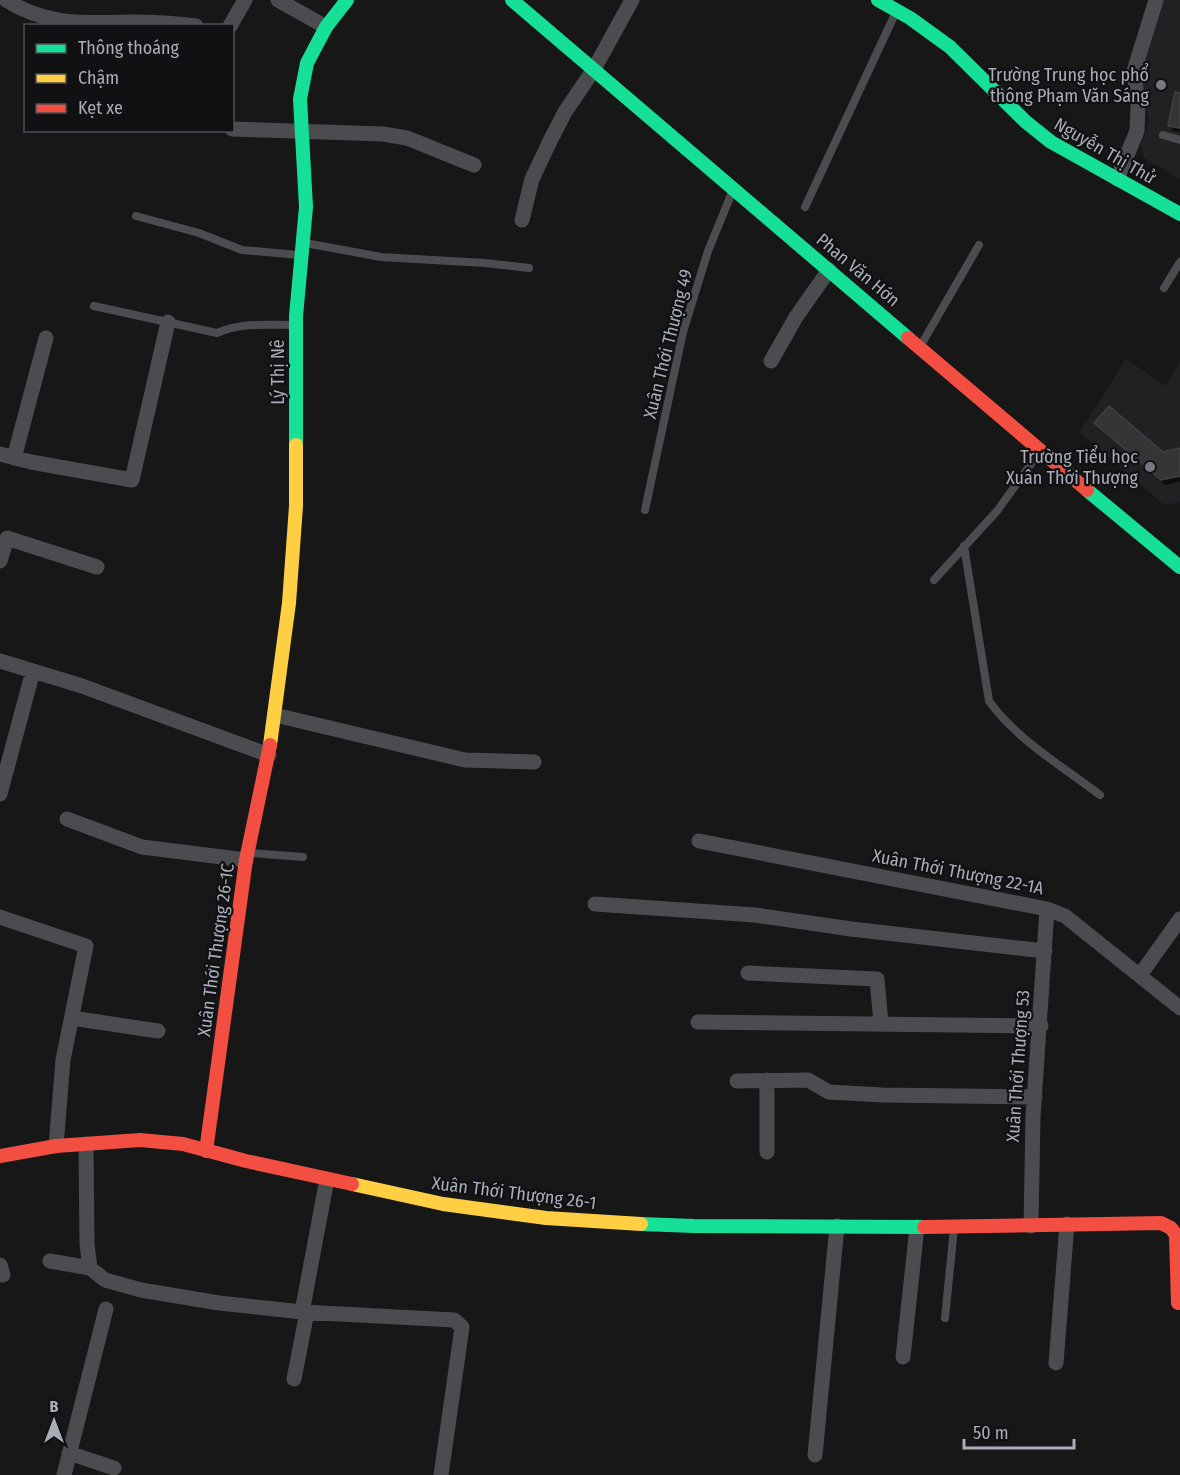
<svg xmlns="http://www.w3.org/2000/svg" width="1180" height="1475" font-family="'Fira Sans Condensed',sans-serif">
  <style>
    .built { fill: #212123 }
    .building { fill: #353536; stroke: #3f4043; stroke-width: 1.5; filter: url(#shadow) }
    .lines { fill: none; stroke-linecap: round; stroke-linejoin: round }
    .lane { stroke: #4b4c50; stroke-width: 8 }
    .street { stroke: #4b4c50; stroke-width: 15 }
    .fast { stroke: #16e098; stroke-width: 14 }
    .slow { stroke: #ffcf43; stroke-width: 14 }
    .jam { stroke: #f24e42; stroke-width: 14 }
    .poi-dot { fill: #757880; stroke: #111113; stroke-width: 2 }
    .labels { text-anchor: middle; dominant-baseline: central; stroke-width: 4.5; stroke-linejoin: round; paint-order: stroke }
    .poi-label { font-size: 18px; fill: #a8adb8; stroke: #111113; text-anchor: end }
    .street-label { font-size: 18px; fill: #a8adb8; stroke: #111113 }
  </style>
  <defs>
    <filter id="shadow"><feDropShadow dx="4" dy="4" stdDeviation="0" flood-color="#0009"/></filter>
  </defs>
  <rect width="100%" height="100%" fill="#171717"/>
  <!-- built -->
  <path class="built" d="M 1163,0 L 1180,0 L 1180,179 L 1144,158 L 1141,145 L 1149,121 L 1140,66 Z
    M 1126,359 L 1166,386 L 1180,362 L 1180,502 L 1164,505 L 1080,432 Z"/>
  <!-- building -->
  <path class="building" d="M 1175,92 L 1180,93 L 1180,128 L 1168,126 Z
    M 1109,406 L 1163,452 L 1180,448 L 1180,476 L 1161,480 L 1094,423 Z"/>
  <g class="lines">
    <!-- lane -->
    <path class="lane" d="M 1163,135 L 1180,140
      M 805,207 L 895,14
      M 136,216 L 199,233 L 242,250 L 299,255
      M 305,243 L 381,257 L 485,263 L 529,268
      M 1164,288 L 1180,262
      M 94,306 L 217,333 C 242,322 269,325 295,325
      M 921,345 L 979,245
      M 645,510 L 683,332 L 708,251 L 733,190
      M 964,546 L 989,701 C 1016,739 1062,766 1100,795
      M 934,580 L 997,511 L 1038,454
      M 251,853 L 303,857
      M 945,1318 L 954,1228"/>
    <!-- street -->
    <path class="street" d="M 6,0 C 47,26 84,23 131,22 C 153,22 174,23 196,26
      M 278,0 L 326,27
      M 230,26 L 245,0
      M 232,129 L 383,134 L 407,138 L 474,165
      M 1117,179 L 1137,131 L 1138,106 L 1134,71 L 1156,0
      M 522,220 L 532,179 L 551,139 L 565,112 L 594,69 L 632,0
      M 771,361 L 796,317 L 829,270
      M 0,454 L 31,462 L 132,480 L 168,322
      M 14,458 L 46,338
      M 0,561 L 7,538 L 97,567
      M 0,661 L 82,686 L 269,755
      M 275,715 L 465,760 L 534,762
      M 0,794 L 33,671
      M 67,819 L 142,847 L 246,860
      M 699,841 L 1047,909 L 1065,916 L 1180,1008
      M 595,904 L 755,915 L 851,929 L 1045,951
      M 0,917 L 86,946 L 63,1060 L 56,1146
      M 748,973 L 877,979 L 881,1023
      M 1140,975 L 1180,919
      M 72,1018 L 158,1031
      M 698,1022 L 1041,1026
      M 737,1081 L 808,1080 L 829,1092 L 882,1095 L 1035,1097
      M 86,1144 L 87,1244 L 90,1268 L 105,1280 L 141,1290 L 219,1303 L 302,1312 L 454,1320 L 462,1327 L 441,1475
      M 767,1152 L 767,1080
      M 1031,1226 L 1033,1117 L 1047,909
      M 50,1261 L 90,1268
      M 0,1265 L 3,1275
      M 302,1312 L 327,1179
      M 903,1357 L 917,1227
      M 1056,1363 L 1067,1224
      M 294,1379 L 307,1312
      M 69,1453 L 114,1468
      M 815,1455 L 837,1226
      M 64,1475 L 106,1309"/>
    <!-- fast -->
    <path class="fast" d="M 512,0 L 908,338
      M 878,0 L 910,18 L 950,47 L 1026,122 L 1051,142 L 1180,214
      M 296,445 L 296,316 L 306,207 L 300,99 L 307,63 L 326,27 L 347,0
      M 1087,490 L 1180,567
      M 641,1224 L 694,1226 L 924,1227"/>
    <!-- slow -->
    <path class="slow" d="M 270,745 L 289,603 L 296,506 L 296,445
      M 352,1184 L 443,1204 L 546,1218 L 641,1224"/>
    <!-- jam -->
    <path class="jam" d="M 908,338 L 1087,490
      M 206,1151 L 246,860 L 270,745
      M 0,1156 L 56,1146 L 140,1140 L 183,1144 L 246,1161 L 352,1184
      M 924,1227 L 1161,1223 L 1171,1228 L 1176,1235 L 1178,1303"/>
  </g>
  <!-- markers -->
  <g class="poi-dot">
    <circle cx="1161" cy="85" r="6"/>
    <circle cx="1150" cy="467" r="6"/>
  </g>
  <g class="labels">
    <!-- poi labels -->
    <g class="poi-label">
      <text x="1149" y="75">Trường Trung học phổ<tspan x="1149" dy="21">thông Phạm Văn Sáng</tspan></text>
      <text x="1138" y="457">Trường Tiểu học<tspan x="1138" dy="21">Xuân Thới Thượng</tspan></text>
    </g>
    <!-- street labels -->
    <g class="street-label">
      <text transform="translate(1105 151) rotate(30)">Nguyễn Thị Thử</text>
      <text transform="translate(858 270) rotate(40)">Phan Văn Hớn</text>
      <text transform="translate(668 344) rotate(-76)">Xuân Thới Thượng 49</text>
      <text transform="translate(278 372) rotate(-90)">Lý Thị Nê</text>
      <text transform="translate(958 872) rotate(11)">Xuân Thới Thượng 22-1A</text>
      <text transform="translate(216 950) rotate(-82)">Xuân Thới Thượng 26-1C</text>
      <text transform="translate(1018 1066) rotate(-86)">Xuân Thới Thượng 53</text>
      <text transform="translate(514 1193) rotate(7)">Xuân Thới Thượng 26-1</text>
    </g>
  </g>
  <!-- legend -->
  <rect x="24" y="24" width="210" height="108" fill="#111113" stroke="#4d4f55" stroke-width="1.5"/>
  <rect x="36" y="44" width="30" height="9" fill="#16e098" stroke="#4d4f55" stroke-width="1.5"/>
  <text x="78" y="54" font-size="18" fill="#a8adb8">Thông thoáng</text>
  <rect x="36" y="74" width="30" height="9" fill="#ffcf43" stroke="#4d4f55" stroke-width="1.5"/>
  <text x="78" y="84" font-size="18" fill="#a8adb8">Chậm</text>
  <rect x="36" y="104" width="30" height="9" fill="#f24e42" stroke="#4d4f55" stroke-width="1.5"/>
  <text x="78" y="114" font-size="18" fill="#a8adb8">Kẹt xe</text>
  <!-- north arrow -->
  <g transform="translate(54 1421)" stroke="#111113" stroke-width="4.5" paint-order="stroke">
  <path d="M0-4.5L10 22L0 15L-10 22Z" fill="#a8adb8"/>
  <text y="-9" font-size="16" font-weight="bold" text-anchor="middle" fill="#a8adb8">B</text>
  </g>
  <!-- scale -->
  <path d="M964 1439v9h110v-9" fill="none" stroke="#a8adb8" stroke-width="3"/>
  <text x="973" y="1439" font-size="18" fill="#a8adb8" stroke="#111113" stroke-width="4.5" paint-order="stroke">50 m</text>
</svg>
